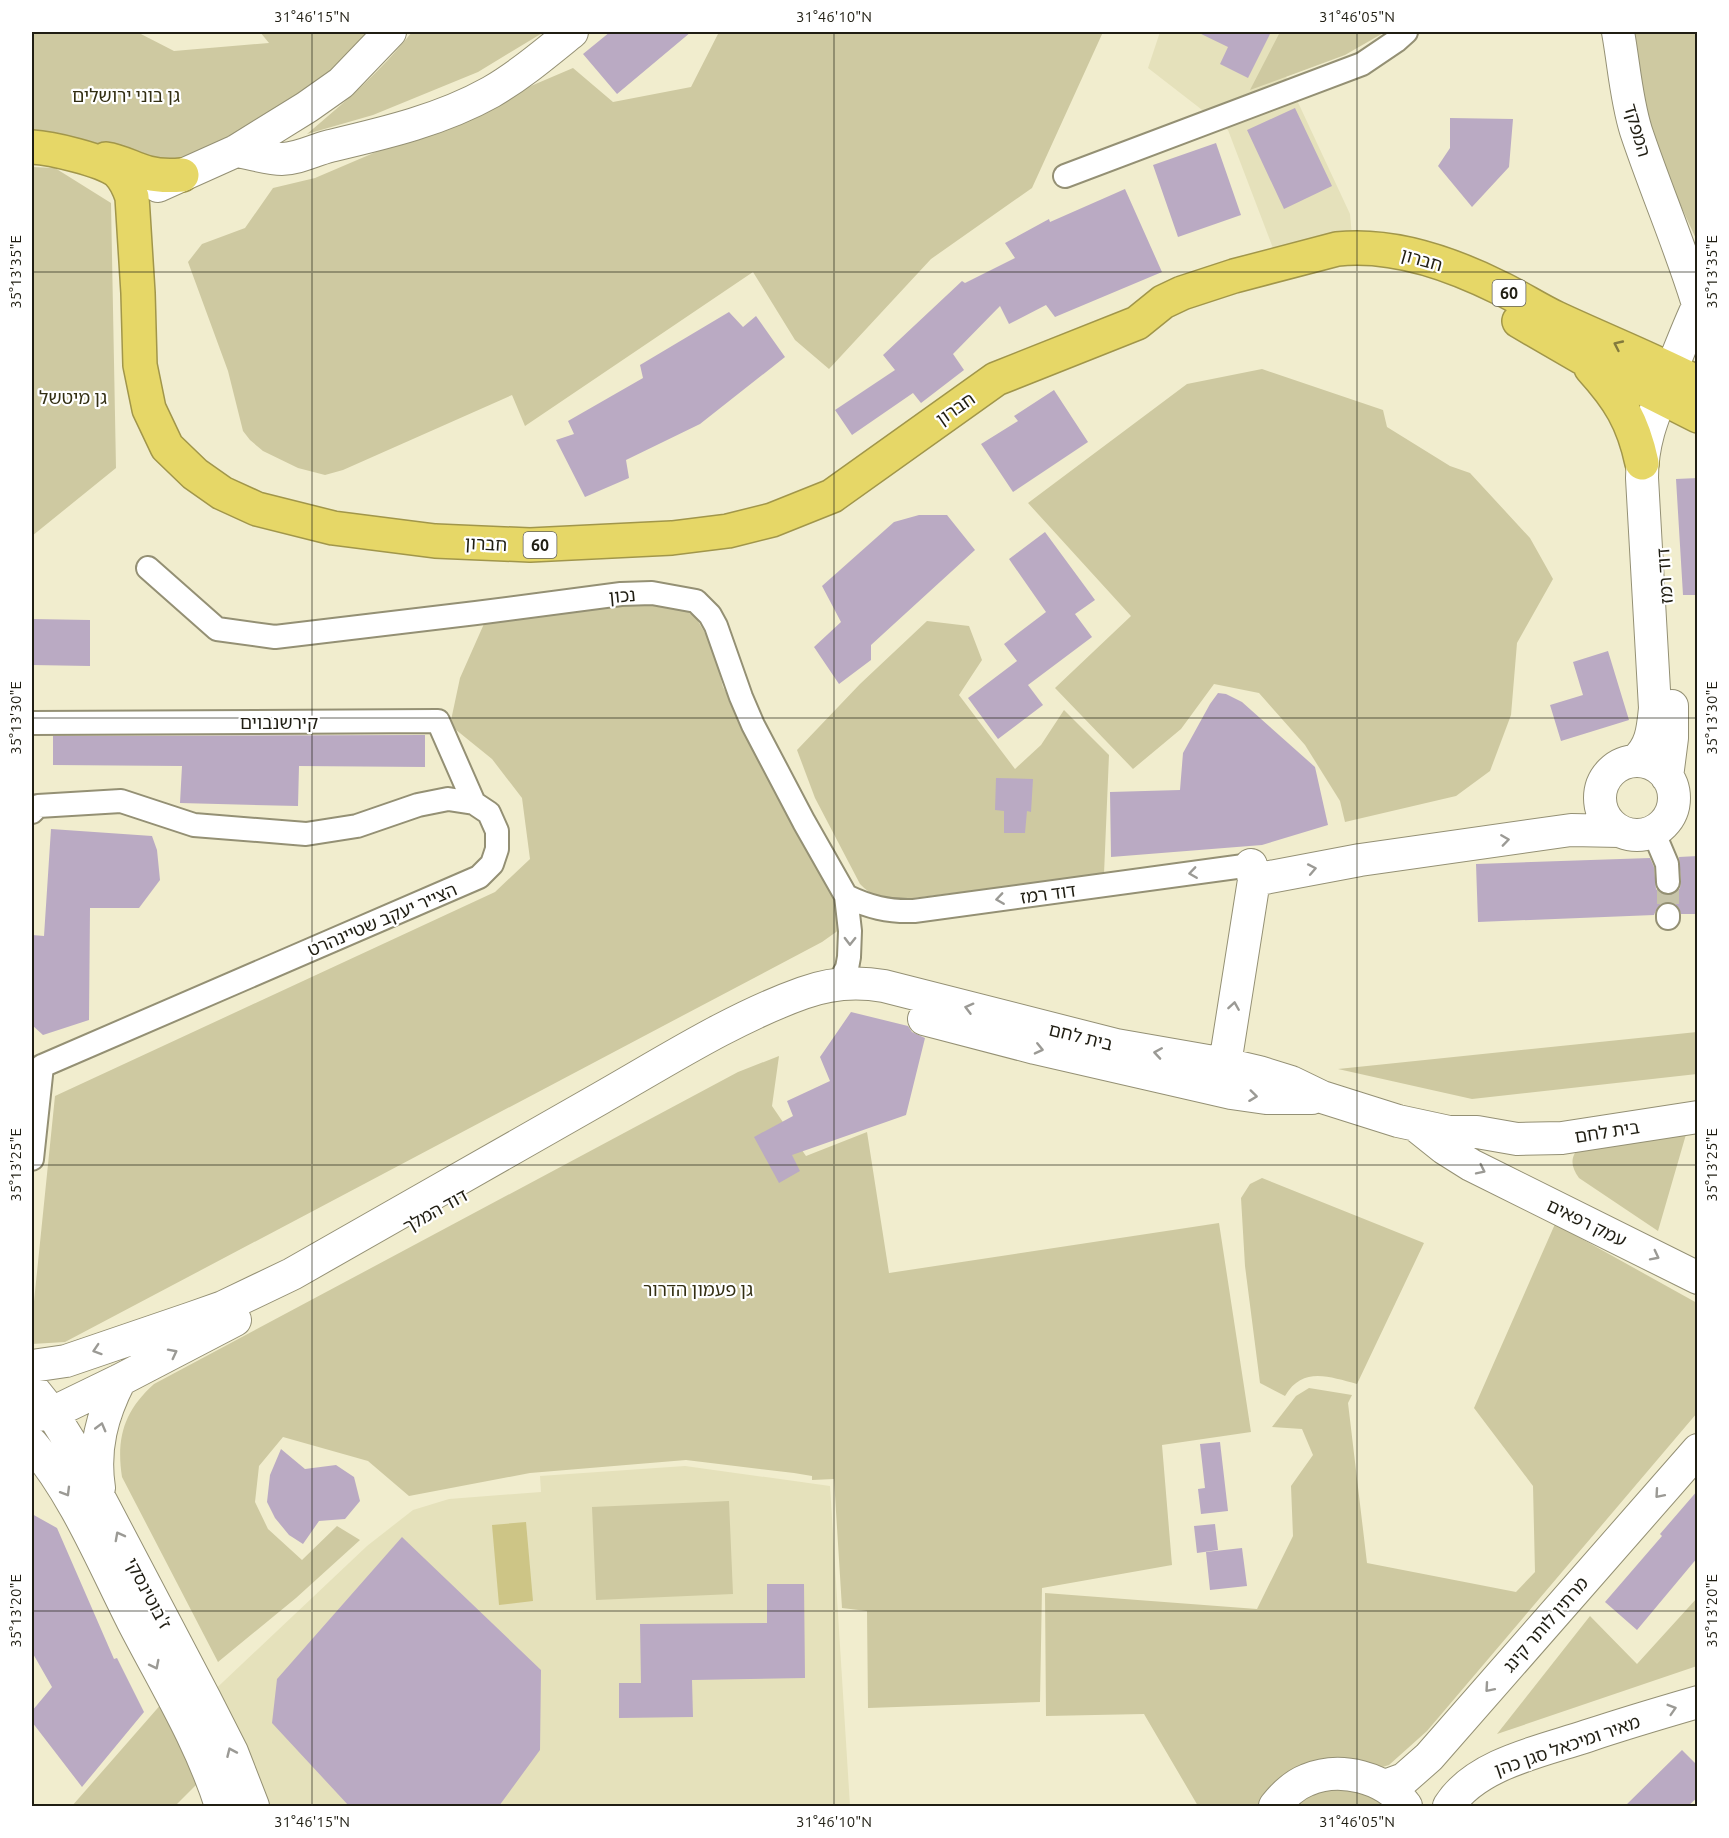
<svg xmlns="http://www.w3.org/2000/svg" width="1729" height="1838" font-family="Ubuntu,'Noto Sans Hebrew',sans-serif">
  <style>
    .built { fill: #e5e1bb }
    .green { fill: #cec9a1 }
    .water { fill: #cdc586 }
    .building { fill: #baaac3 }
    .lines { fill: none; stroke-linecap: round; stroke-linejoin: round }
    .street-tunnel { stroke: #c7c4a9; stroke-width: 22; stroke-dasharray: 22 11; stroke-linecap: butt }
    .street-casing { stroke: #949074; stroke-width: 26 }
    .secondary-casing { stroke: #949074; stroke-width: 34 }
    .highway-casing { stroke: #a1964a; stroke-width: 36 }
    .street { stroke: #fff; stroke-width: 22 }
    .secondary { stroke: #fff; stroke-width: 32 }
    .highway { stroke: #e6d767; stroke-width: 33 }
    .oneway { stroke: #837a3d }
    .oneway2 { stroke: #9b9a95 }
    .ticks { fill: none; stroke: #201e13; stroke-width: 1.5; stroke-opacity: 0.45 }
    .labels { text-anchor: middle; dominant-baseline: central; stroke-width: 4.5; stroke-linejoin: round; paint-order: stroke }
    .shield { fill: #fff; stroke: #63625a; stroke-width: 1.5 }
    .shield-label { font-size: 16px; font-weight: bold; fill: #201e13 }
    .park-label { font-size: 18px; fill: #322e12; stroke: #fff }
    .street-label { font-size: 18px; fill: #201e13; stroke: #fff }
    .neatline { fill: none; stroke: #201e13; stroke-width: 2 }
    .ticks-label { font-size: 15px; text-anchor: middle; fill: #201e13 }
  </style>
  <rect width="100%" height="100%" fill="#f1edce"/>
  <!-- built -->
  <path class="built" d="M 1160,32 L 1285,32 L 1275,53 L 1350,214 L 1353,247 L 1279,264 L 1228,130 L 1148,68 Z
    M 685,1466 L 830,1486 L 850,1806 L 253,1806 L 205,1699 L 367,1546 L 413,1510 L 449,1499 L 541,1492 L 540,1476 Z"/>
  <!-- green -->
  <path class="green" d="M 32,32 L 137,32 L 174,51 L 269,43 L 260,32 L 384,32 L 325,88 L 137,183 L 120,159 L 67,135 L 32,134 Z
    M 412,32 L 544,32 L 478,72 L 373,115 L 307,134 C 345,102 381,71 412,32 Z
    M 719,32 L 1103,32 L 1032,188 L 931,259 L 829,369 L 795,340 L 753,272 L 525,426 L 512,395 L 343,470 L 325,475 L 298,468 L 263,451 L 250,440 L 243,431 L 228,371 L 188,262 L 202,244 L 245,228 L 273,188 L 315,178 L 573,68 L 613,102 L 691,87 Z
    M 1280,32 L 1385,32 L 1345,55 L 1250,90 Z
    M 1629,32 L 1697,32 L 1697,241 L 1664,169 L 1653,137 Z
    M 32,167 L 55,168 L 111,203 L 116,468 L 32,536 Z
    M 1262,369 L 1383,410 L 1387,427 L 1450,466 L 1470,473 L 1530,538 L 1553,579 L 1517,643 L 1511,715 L 1490,771 L 1456,796 L 1345,822 L 1340,801 L 1305,745 L 1259,693 L 1214,684 L 1181,729 L 1133,769 L 1055,688 L 1131,616 L 1028,503 L 1187,384 Z
    M 662,601 L 691,609 L 713,647 L 723,687 L 765,764 L 847,901 L 846,925 L 822,942 L 65,1342 L 32,1344 L 32,1321 L 55,1096 L 495,892 L 530,859 L 522,798 L 492,759 L 450,725 L 460,678 L 487,617 Z
    M 927,621 L 969,626 L 982,660 L 959,695 L 1015,769 L 1041,745 L 1064,710 L 1109,755 L 1104,874 L 914,898 C 894,899 874,900 860,884 L 815,798 L 797,750 L 860,684 Z
    M 1697,1032 L 1697,1074 L 1472,1099 L 1338,1069 Z
    M 779,1056 L 772,1106 L 806,1156 L 867,1132 L 889,1273 L 1219,1223 L 1251,1432 L 1162,1445 L 1172,1565 L 1042,1588 L 1040,1702 L 868,1708 L 867,1611 L 842,1608 L 834,1479 L 812,1480 L 812,1476 L 794,1473 L 686,1460 L 530,1473 L 409,1496 L 368,1461 L 283,1437 L 259,1466 L 255,1502 L 268,1529 L 302,1560 L 337,1526 L 360,1540 L 296,1598 L 218,1662 L 122,1477 C 116,1438 124,1411 154,1384 L 738,1072 Z
    M 1687,1131 L 1658,1231 L 1579,1178 C 1570,1165 1570,1157 1581,1145 Z
    M 1262,1178 L 1424,1243 L 1357,1384 C 1329,1377 1303,1366 1285,1396 L 1260,1383 L 1245,1266 L 1241,1198 L 1250,1184 Z
    M 1555,1224 L 1697,1303 L 1697,1413 L 1427,1731 L 1389,1765 L 1262,1806 L 1198,1806 L 1144,1714 L 1046,1716 L 1045,1593 L 1257,1609 L 1293,1536 L 1291,1486 L 1313,1455 L 1302,1429 L 1272,1427 L 1296,1396 L 1309,1388 L 1352,1395 L 1348,1403 L 1367,1563 L 1516,1592 L 1535,1572 L 1533,1486 L 1474,1408 Z
    M 729,1501 L 733,1594 L 596,1600 L 592,1507 Z
    M 1697,1598 L 1697,1666 L 1497,1734 L 1590,1616 L 1637,1664 Z
    M 163,1702 L 200,1781 L 175,1806 L 72,1806 Z
    M 1345,1776 L 1400,1806 L 1278,1806 Z"/>
  <!-- water -->
  <path class="water" d="M 526,1522 L 533,1601 L 499,1605 L 492,1525 Z"/>
  <!-- building -->
  <path class="building" d="M 610,32 L 691,32 L 617,94 L 583,54 Z
    M 1197,32 L 1271,32 L 1248,78 L 1220,64 L 1228,47 Z
    M 1295,108 L 1332,186 L 1284,209 L 1247,130 Z
    M 1450,118 L 1513,119 L 1509,167 L 1472,207 L 1438,166 L 1450,148 Z
    M 1216,143 L 1241,215 L 1178,237 L 1153,165 Z
    M 1125,189 L 1162,272 L 1055,317 L 1046,305 L 1009,324 L 1000,306 L 953,354 L 964,370 L 921,403 L 913,393 L 852,435 L 835,410 L 895,370 L 883,355 L 962,281 L 965,283 L 1015,258 L 1005,243 L 1049,219 L 1050,222 Z
    M 729,312 L 743,327 L 756,316 L 785,357 L 700,424 L 626,460 L 629,478 L 585,497 L 556,440 L 574,434 L 568,421 L 643,378 L 640,365 Z
    M 1054,390 L 1088,442 L 1013,492 L 981,444 L 1018,421 L 1014,416 Z
    M 1698,478 L 1698,595 L 1683,595 L 1676,479 Z
    M 919,515 L 947,515 L 975,550 L 871,645 L 871,660 L 839,684 L 814,647 L 841,622 L 822,586 L 894,522 Z
    M 1045,532 L 1095,600 L 1075,614 L 1092,637 L 1028,685 L 1043,705 L 998,739 L 968,698 L 1017,661 L 1004,644 L 1046,612 L 1009,559 Z
    M 32,619 L 90,620 L 90,666 L 32,665 Z
    M 1608,651 L 1629,720 L 1561,741 L 1550,705 L 1583,695 L 1573,662 Z
    M 1218,693 L 1226,694 L 1242,702 L 1315,767 L 1328,825 L 1262,845 L 1111,857 L 1110,792 L 1180,790 L 1183,753 L 1210,704 Z
    M 425,735 L 425,767 L 299,766 L 298,806 L 180,803 L 182,766 L 53,765 L 53,736 Z
    M 996,778 L 1033,779 L 1031,812 L 1027,811 L 1025,833 L 1004,833 L 1004,811 L 995,810 Z
    M 51,829 L 152,836 L 157,850 L 160,880 L 139,908 L 90,908 L 89,1020 L 43,1035 L 32,1025 L 32,935 L 44,936 Z
    M 1698,856 L 1698,914 L 1681,914 L 1679,908 L 1675,904 L 1667,902 L 1661,904 L 1657,908 L 1654,915 L 1478,922 L 1476,864 L 1650,858 L 1654,867 L 1656,889 L 1661,894 L 1668,895 L 1676,893 L 1680,888 L 1681,881 L 1679,857 Z
    M 851,1012 L 908,1026 L 912,1032 L 925,1038 L 906,1115 L 792,1155 L 800,1171 L 779,1183 L 754,1137 L 793,1116 L 787,1101 L 830,1081 L 820,1057 Z
    M 1220,1442 L 1228,1511 L 1201,1514 L 1198,1489 L 1205,1488 L 1200,1444 Z
    M 281,1449 L 305,1469 L 336,1465 L 354,1477 L 360,1501 L 345,1519 L 319,1521 L 303,1544 L 289,1535 L 275,1518 L 267,1502 L 270,1475 Z
    M 1698,1490 L 1698,1557 L 1637,1630 L 1605,1602 L 1662,1536 L 1660,1534 Z
    M 32,1514 L 57,1528 L 114,1659 L 117,1658 L 144,1712 L 82,1787 L 32,1722 L 32,1711 L 52,1687 L 32,1652 Z
    M 1215,1524 L 1218,1550 L 1197,1553 L 1194,1526 Z
    M 402,1537 L 541,1670 L 540,1750 L 499,1806 L 349,1806 L 272,1723 L 277,1679 Z
    M 1242,1548 L 1247,1586 L 1210,1590 L 1206,1552 Z
    M 767,1584 L 804,1584 L 805,1678 L 692,1680 L 693,1717 L 619,1718 L 619,1683 L 641,1683 L 640,1624 L 767,1623 Z
    M 1682,1750 L 1698,1766 L 1698,1797 L 1688,1806 L 1625,1806 Z"/>
  <g class="lines">
    <!-- street-tunnel -->
    <path class="street-tunnel" d="M 1668,882 L 1668,915"/>
    <defs>
      <path id="street" d="M 1065,176 L 1362,64 L 1396,41 L 1406,32
        M 148,568 L 217,629 L 275,637 L 476,613 L 621,594 L 652,593 L 696,601 L 710,615 L 716,626 L 741,697 L 753,725 L 804,822 L 846,896 L 850,931 L 849,957 L 847,968 L 838,984
        M 32,723 L 438,721 L 474,803
        M 32,812 L 38,806 L 121,801 L 194,825 L 306,834 L 357,826 L 418,805 L 448,799 L 474,803 L 489,813 L 497,831 L 497,849 L 492,864 L 479,877 L 42,1066
        M 1656,838 L 1667,864 L 1668,882
        M 846,896 C 869,907 888,912 914,911 L 1251,865
        M 1668,915 L 1668,918
        M 32,1159 L 42,1066"/>
      <path id="secondary" d="M 1618,32 C 1624,65 1626,99 1636,131 C 1655,188 1679,243 1697,301
        M 236,151 C 251,153 268,159 282,159 C 298,159 314,150 330,146 C 385,133 441,120 491,92 C 520,75 546,53 572,32
        M 158,186 L 236,151 L 307,107 L 341,83 L 390,32
        M 1635,761 C 1652,747 1653,728 1655,708 L 1642,478 C 1642,439 1655,412 1669,376 C 1678,353 1687,330 1697,308
        M1600 798a37 37 0 1 1 74 0a37 37 0 1 1-74 0Z
        M 1667,777 L 1672,738 L 1672,706
        M 1254,880 L 1360,860 L 1571,830 L 1620,831
        M 924,1019 L 1035,1048 L 1231,1093 L 1266,1098 L 1312,1098
        M 1216,1083 L 1225,1064 L 1254,880 L 1251,865
        M 1419,1128 L 1444,1148 L 1471,1165 L 1698,1278
        M 32,1366 L 66,1361 L 192,1318 L 223,1307 L 292,1274 C 395,1215 498,1157 601,1098 C 666,1061 733,1018 803,993 C 830,983 856,981 884,986 L 1116,1045 L 1225,1064 L 1259,1072 L 1291,1082 L 1322,1097 L 1398,1121 L 1449,1132 L 1477,1132 L 1517,1139 L 1562,1138 L 1698,1117
        M 32,1388 L 52,1413 L 70,1442 L 205,1699 L 232,1752 L 253,1806
        M 32,1416 L 52,1413 L 120,1380 L 235,1320
        M 32,1444 C 75,1494 103,1563 133,1622 C 164,1682 201,1742 221,1806
        M 99,1488 C 93,1449 102,1415 120,1380
        M 1385,1786 L 1404,1779 L 1429,1757 L 1698,1450
        M 1275,1806 C 1283,1796 1294,1785 1307,1780 C 1340,1766 1385,1777 1406,1806
        M 1449,1806 C 1475,1764 1542,1751 1587,1736 C 1623,1724 1660,1713 1698,1702"/>
      <path id="highway" d="M 32,147 C 51,148 103,160 118,172 C 125,179 129,188 132,197 L 138,293 L 140,365 L 149,409 L 167,447 L 195,474 L 222,493 L 257,509 L 333,528 L 435,541 L 530,545 L 672,538 L 728,531 L 772,520 L 832,496 L 996,379 L 1137,323 L 1163,302 L 1182,293 L 1234,276 L 1337,249 C 1393,243 1450,263 1500,288 C 1519,297 1537,309 1556,318 C 1603,340 1651,359 1698,383
        M 106,159 C 121,161 133,169 148,173 C 159,176 171,176 182,175
        M 1519,321 L 1581,357 L 1698,416
        M 1591,368 C 1619,399 1633,421 1642,463"/>
    </defs>
    <!-- street casing -->
    <use href="#street" class="street-casing"/>
    <!-- secondary casing -->
    <use href="#secondary" class="secondary-casing"/>
    <!-- highway casing -->
    <use href="#highway" class="highway-casing"/>
    <!-- street -->
    <use href="#street" class="street"/>
    <!-- secondary -->
    <use href="#secondary" class="secondary"/>
    <!-- highway -->
    <use href="#highway" class="highway"/>
  </g>
  <!-- one-way arrows -->
  <defs><path id="oneway-chevron" d="M-2-3.5L2.5 0L-2 3.5" fill="none" stroke-width="1.6" stroke-linecap="round" stroke-linejoin="round" transform="scale(1.5)"/></defs>
  <use class="oneway" href="#oneway-chevron" transform="translate(1618 345) rotate(-155)"/>
  <g class="oneway2">
    <use href="#oneway-chevron" transform="translate(1505 840) rotate(-8)"/>
    <use href="#oneway-chevron" transform="translate(1312 869) rotate(-11)"/>
    <use href="#oneway-chevron" transform="translate(1193 873) rotate(172)"/>
    <use href="#oneway-chevron" transform="translate(1000 899) rotate(172)"/>
    <use href="#oneway-chevron" transform="translate(850 941) rotate(91)"/>
    <use href="#oneway-chevron" transform="translate(1234 1006) rotate(-81)"/>
    <use href="#oneway-chevron" transform="translate(969 1008) rotate(-165)"/>
    <use href="#oneway-chevron" transform="translate(1039 1049) rotate(13)"/>
    <use href="#oneway-chevron" transform="translate(1158 1053) rotate(-171)"/>
    <use href="#oneway-chevron" transform="translate(1253 1096) rotate(7)"/>
    <use href="#oneway-chevron" transform="translate(1481 1170) rotate(26)"/>
    <use href="#oneway-chevron" transform="translate(1655 1256) rotate(27)"/>
    <use href="#oneway-chevron" transform="translate(97 1350) rotate(162)"/>
    <use href="#oneway-chevron" transform="translate(173 1353) rotate(-27)"/>
    <use href="#oneway-chevron" transform="translate(101 1427) rotate(-75)"/>
    <use href="#oneway-chevron" transform="translate(66 1492) rotate(59)"/>
    <use href="#oneway-chevron" transform="translate(1659 1494) rotate(131)"/>
    <use href="#oneway-chevron" transform="translate(119 1536) rotate(-118)"/>
    <use href="#oneway-chevron" transform="translate(155 1665) rotate(63)"/>
    <use href="#oneway-chevron" transform="translate(1489 1688) rotate(131)"/>
    <use href="#oneway-chevron" transform="translate(1672 1709) rotate(-17)"/>
    <use href="#oneway-chevron" transform="translate(231 1752) rotate(-114)"/>
  </g>
  <!-- ticks -->
  <path class="ticks" d="M 312,32 L 312,1806M 834,32 L 834,1806M 1357,32 L 1357,1806M 32,272 L 1698,272M 32,718 L 1698,718M 32,1165 L 1698,1165M 32,1611 L 1698,1611"/>
  <g class="labels">
    <!-- shield labels -->
    <g class="shield">
      <rect x="1492.5" y="280" width="33" height="26" rx="4.5"/>
      <rect x="523.5" y="532" width="33" height="26" rx="4.5"/>
    </g>
    <g class="shield-label">
      <text x="1509" y="293">60</text>
      <text x="540" y="545">60</text>
    </g>
    <!-- park labels -->
    <g class="park-label">
      <text x="126" y="95">גן בוני ירושלים</text>
      <text x="73" y="397">גן מיטשל</text>
      <text x="698" y="1289">גן פעמון הדרור</text>
    </g>
    <!-- street labels -->
    <g class="street-label">
      <text transform="translate(1638 130) rotate(74)">המפקד</text>
      <text transform="translate(1422 259) rotate(16)">חברון</text>
      <text transform="translate(955 408) rotate(-35)">חברון</text>
      <text transform="translate(486 543) rotate(3)">חברון</text>
      <text transform="translate(1664 576) rotate(-94)">דוד רמז</text>
      <text transform="translate(622 595) rotate(-5)">נכון</text>
      <text x="279" y="722">קירשנבוים</text>
      <text transform="translate(1048 893) rotate(-8)">דוד רמז</text>
      <text transform="translate(382 919) rotate(-23)">הצייר יעקב שטיינהרט</text>
      <text transform="translate(1081 1036) rotate(14)">בית לחם</text>
      <text transform="translate(1607 1131) rotate(-9)">בית לחם</text>
      <text transform="translate(435 1210) rotate(-29)">דוד המלך</text>
      <text transform="translate(1587 1222) rotate(26)">עמק רפאים</text>
      <text transform="translate(149 1593) rotate(62)">ז'בוטינסקי</text>
      <text transform="translate(1545 1624) rotate(-49)">מרתין לותר קינג</text>
      <text transform="translate(1567 1745) rotate(-19)">מאיר ומיכאל סגן כהן</text>
    </g>
  </g>
  <!-- border -->
  <rect width="1729" height="1838" fill="none" stroke="#ffffff" stroke-width="66"/>
  <rect x="33" y="33" width="1663" height="1772" class="neatline"/>
  <g class="ticks-label">
    <text x="312" y="22">31°46'15"N</text>
    <text x="834" y="22">31°46'10"N</text>
    <text x="1357" y="22">31°46'05"N</text>
    <text transform="translate(1712 272) rotate(-90)" y="5">35°13'35"E</text>
    <text transform="translate(16 272) rotate(-90)" y="5">35°13'35"E</text>
    <text transform="translate(1712 718) rotate(-90)" y="5">35°13'30"E</text>
    <text transform="translate(16 718) rotate(-90)" y="5">35°13'30"E</text>
    <text transform="translate(1712 1165) rotate(-90)" y="5">35°13'25"E</text>
    <text transform="translate(16 1165) rotate(-90)" y="5">35°13'25"E</text>
    <text transform="translate(1712 1611) rotate(-90)" y="5">35°13'20"E</text>
    <text transform="translate(16 1611) rotate(-90)" y="5">35°13'20"E</text>
    <text x="312" y="1827">31°46'15"N</text>
    <text x="834" y="1827">31°46'10"N</text>
    <text x="1357" y="1827">31°46'05"N</text>
  </g>
</svg>
